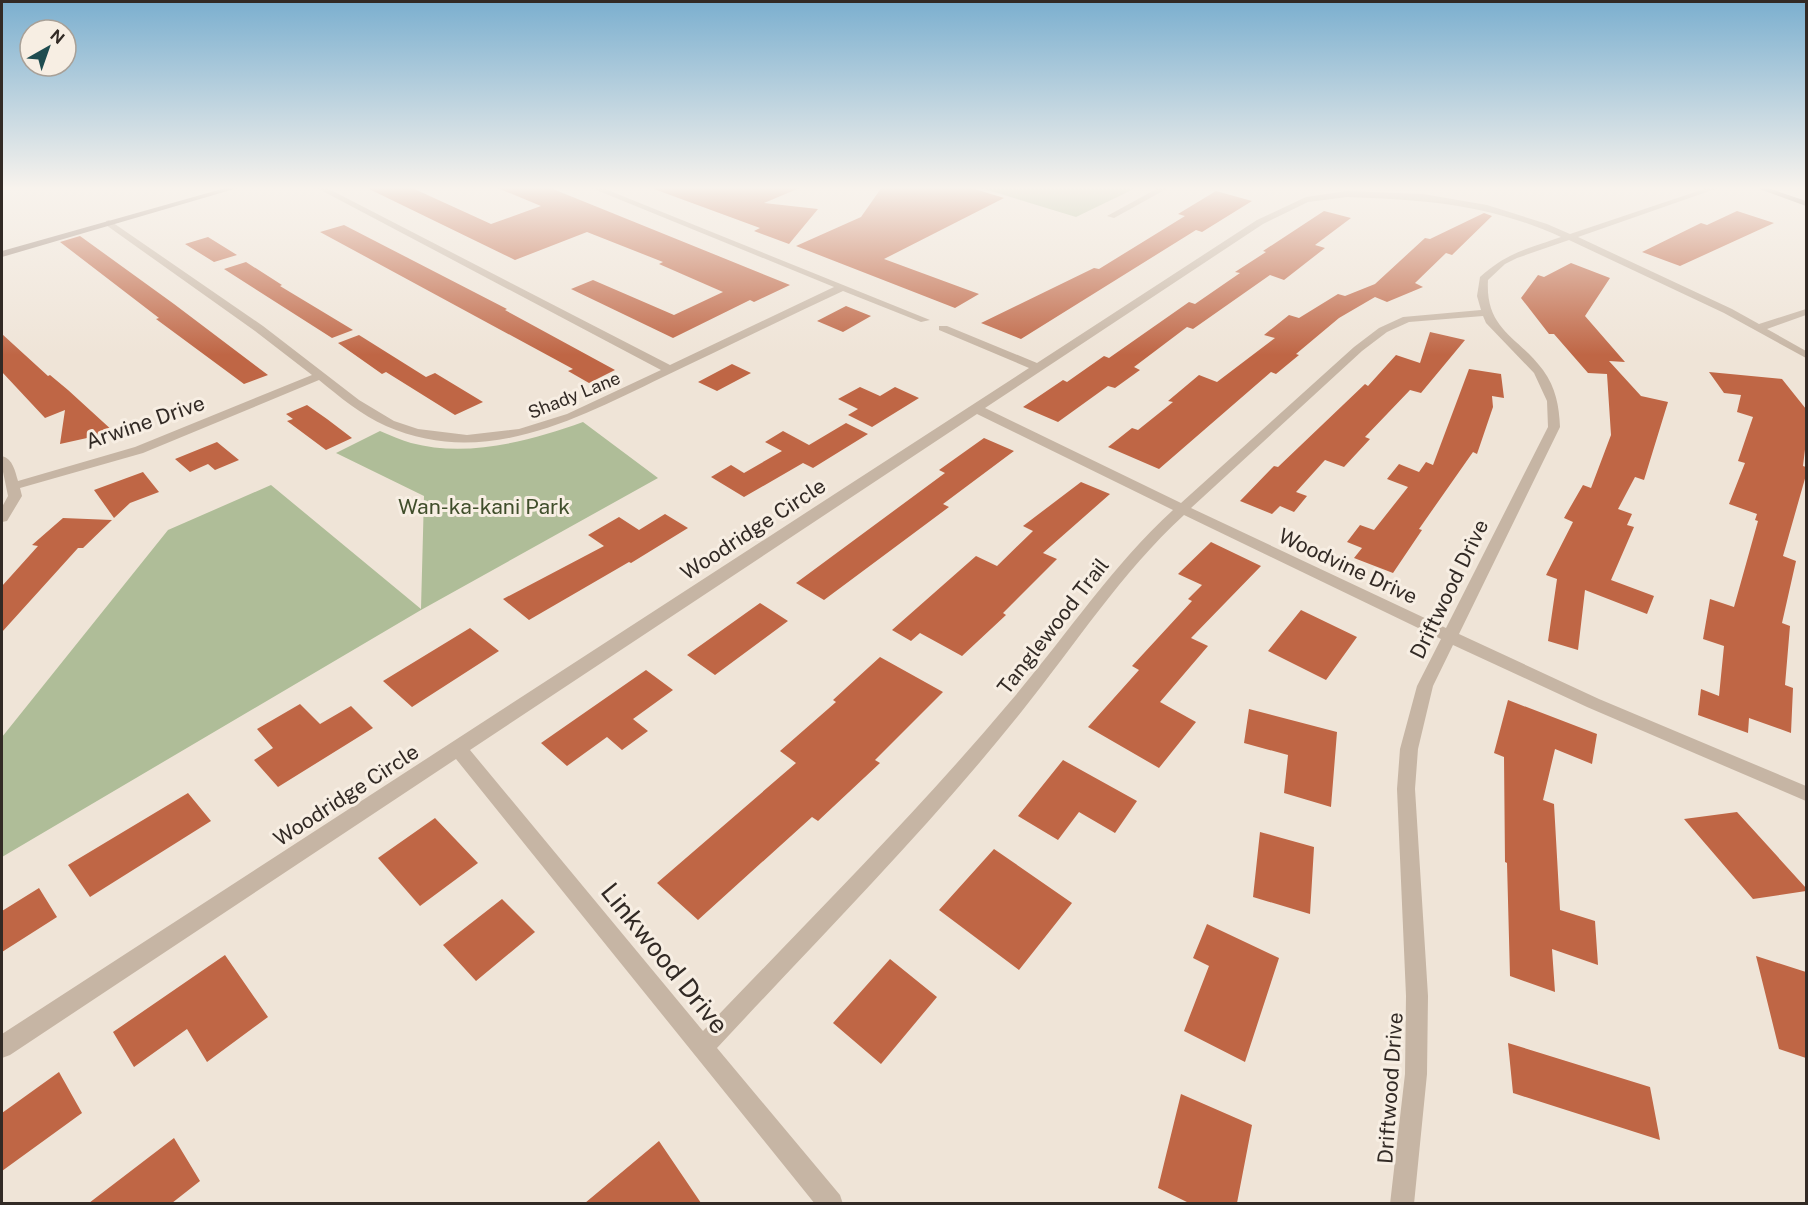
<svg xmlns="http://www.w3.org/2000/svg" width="1808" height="1205" font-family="'Public Sans',sans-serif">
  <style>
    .green { fill: #afbd98 }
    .building { fill: #bf6645 }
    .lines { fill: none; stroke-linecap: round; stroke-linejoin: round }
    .street { fill: #c6b5a4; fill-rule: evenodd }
    .secondary { fill: #998476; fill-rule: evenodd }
    .labels { text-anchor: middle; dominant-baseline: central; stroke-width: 6; stroke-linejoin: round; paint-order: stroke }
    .far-street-label { font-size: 18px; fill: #322a25; stroke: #f7eee3 }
    .street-label { font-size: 21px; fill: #322a25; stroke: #f7eee3 }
    .park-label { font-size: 21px; fill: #404e2b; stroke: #f7eee3 }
    .near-street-label { font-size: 26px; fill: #322a25; stroke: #f7eee3 }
  </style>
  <rect width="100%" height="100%" fill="#efe4d7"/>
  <!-- green -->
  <path class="green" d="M 978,187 L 1138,187 L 1076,217 Z
    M 583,422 L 658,478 L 421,610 L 2,857 L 2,737 L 168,530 L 271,485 L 421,609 L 424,496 L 336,453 L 380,431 C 390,435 401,440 411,443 C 468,458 530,441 583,422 Z"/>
  <!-- building -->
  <path class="building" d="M 365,187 L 410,187 L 491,224 L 541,206 L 495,187 L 548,187 L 790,285 L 754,302 L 750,300 L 673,338 L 571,289 L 593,280 L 674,315 L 723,292 L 659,264 L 663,262 L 587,232 L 515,260 Z
    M 654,187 L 802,187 L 764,203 L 818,209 L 789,244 L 754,231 L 760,228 L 654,189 Z
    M 882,187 L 968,187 L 1004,198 L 884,259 L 979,294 L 955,308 L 796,246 L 861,217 Z
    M 1216,191 L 1252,201 L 1202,232 L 1196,230 L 1021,339 L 981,323 L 1094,268 L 1099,269 L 1185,216 L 1178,214 Z
    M 1324,211 L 1351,218 L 1315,245 L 1325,248 L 1284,280 L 1270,275 L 1193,329 L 1187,327 L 1134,367 L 1140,370 L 1115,388 L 1108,386 L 1058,422 L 1023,407 L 1063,380 L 1067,382 L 1104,356 L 1109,358 L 1189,302 L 1195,304 L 1240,273 L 1235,272 L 1266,252 L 1263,251 Z
    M 1737,211 L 1774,223 L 1680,266 L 1642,252 L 1701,223 L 1707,225 Z
    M 1484,213 L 1492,216 L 1452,255 L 1446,253 L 1415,283 L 1423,287 L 1387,302 L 1375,297 L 1339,318 L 1296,354 L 1299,355 L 1276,374 L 1271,372 L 1159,469 L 1108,447 L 1132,428 L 1138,430 L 1173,402 L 1168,401 L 1199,375 L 1217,382 L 1275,338 L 1264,335 L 1289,315 L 1299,318 L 1338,294 L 1345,296 L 1375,284 L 1425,238 L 1430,239 Z
    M 344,225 L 507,309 L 505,310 L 615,370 L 589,383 L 568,371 L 573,369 L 320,232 Z
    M 80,236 L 174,304 L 268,375 L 244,384 L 156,319 L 159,318 L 60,242 Z
    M 208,237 L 237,255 L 214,262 L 185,244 Z
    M 246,262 L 282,285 L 280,286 L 353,330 L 332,338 L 224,269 Z
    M 1571,263 L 1610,278 L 1585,316 L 1625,362 L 1609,361 L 1641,396 L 1668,402 L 1644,480 L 1635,477 L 1618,509 L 1632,514 L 1627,525 L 1634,527 L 1611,580 L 1654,596 L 1647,614 L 1585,590 L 1578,650 L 1548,641 L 1557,579 L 1546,575 L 1573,522 L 1564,518 L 1583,485 L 1591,488 L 1611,435 L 1607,374 L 1588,373 L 1554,334 L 1549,334 L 1521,298 L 1538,275 L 1544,277 Z
    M 846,306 L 871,316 L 843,332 L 817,321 Z
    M 1430,332 L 1465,340 L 1421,393 L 1410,390 L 1365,437 L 1370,439 L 1344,467 L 1325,460 L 1296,492 L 1307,496 L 1294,512 L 1280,506 L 1272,514 L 1240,501 L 1274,466 L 1278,467 L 1365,384 L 1368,386 L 1396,355 L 1420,363 Z
    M 2,334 L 48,376 L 50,375 L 68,390 L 114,432 L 60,444 L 65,410 L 45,418 L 2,372 Z
    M 359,335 L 426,377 L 435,373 L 483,402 L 455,415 L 386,372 L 382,374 L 338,343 Z
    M 732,364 L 751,373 L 717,391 L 698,382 Z
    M 1469,369 L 1501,374 L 1504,398 L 1492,396 L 1493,407 L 1477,454 L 1473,452 L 1419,529 L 1422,530 L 1393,573 L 1354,558 L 1362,548 L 1347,542 L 1360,525 L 1374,530 L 1408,487 L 1387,479 L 1399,464 L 1419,472 L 1426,462 L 1433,465 Z
    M 1709,372 L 1782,379 L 1806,409 L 1806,441 L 1803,466 L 1806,467 L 1806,475 L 1783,556 L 1796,561 L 1782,623 L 1790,626 L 1785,685 L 1793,688 L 1791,733 L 1749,718 L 1748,733 L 1698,715 L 1701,689 L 1719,696 L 1724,646 L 1703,639 L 1710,599 L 1734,607 L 1758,521 L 1755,520 L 1757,514 L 1729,504 L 1745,463 L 1738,461 L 1753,417 L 1737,412 L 1741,395 L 1724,393 Z
    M 860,387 L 880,396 L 895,387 L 919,398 L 872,427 L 848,415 L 858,409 L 838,399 Z
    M 307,405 L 327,419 L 352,438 L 326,450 L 287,421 L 293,419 L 286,414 Z
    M 846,423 L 868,434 L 813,468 L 803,463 L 744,497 L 711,477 L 731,465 L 744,473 L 782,451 L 765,442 L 783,431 L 809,445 Z
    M 984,438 L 1014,451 L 943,504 L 949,507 L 824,600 L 796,583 L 945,473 L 939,470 Z
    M 217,442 L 239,460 L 215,470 L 208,464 L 190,472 L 175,459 Z
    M 143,472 L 159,492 L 130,503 L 114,518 L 94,490 Z
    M 1081,482 L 1110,494 L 1043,553 L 1057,559 L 1003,613 L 1006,615 L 962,656 L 920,633 L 911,641 L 892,630 L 976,556 L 997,566 L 1033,531 L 1023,526 Z
    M 665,514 L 688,528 L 631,563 L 629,562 L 529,620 L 503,599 L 604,546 L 588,535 L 619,517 L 639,530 Z
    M 63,518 L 112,520 L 83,548 L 78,548 L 2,632 L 2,586 L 38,546 L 32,545 Z
    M 1211,542 L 1261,566 L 1191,638 L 1208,646 L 1160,702 L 1196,722 L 1159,768 L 1088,727 L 1139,670 L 1132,666 L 1192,601 L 1188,599 L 1202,585 L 1178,574 Z
    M 760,603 L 788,621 L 715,675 L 687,655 Z
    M 1301,610 L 1357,637 L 1326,680 L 1268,651 Z
    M 470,628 L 499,651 L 412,707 L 383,681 Z
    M 880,657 L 943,692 L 875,760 L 880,763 L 818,821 L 812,817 L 698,920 L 657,883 L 796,763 L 780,751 L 836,702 L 833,700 Z
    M 646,670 L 673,690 L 633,719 L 648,731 L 622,750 L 607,737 L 567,766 L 541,743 Z
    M 1508,700 L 1597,734 L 1592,764 L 1555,749 L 1543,800 L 1554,804 L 1560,910 L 1595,921 L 1598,965 L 1552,949 L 1555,992 L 1510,976 L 1507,863 L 1505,862 L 1504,757 L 1494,753 Z
    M 300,704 L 320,724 L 351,706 L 373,728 L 278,787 L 254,760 L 273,748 L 257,729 Z
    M 1249,709 L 1337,732 L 1331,807 L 1284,793 L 1288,755 L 1244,743 Z
    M 1063,760 L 1137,801 L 1115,833 L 1079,812 L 1058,840 L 1018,816 Z
    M 188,793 L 211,821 L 90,897 L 68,865 Z
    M 1737,812 L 1806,888 L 1806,891 L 1753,899 L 1684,819 Z
    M 435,818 L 478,863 L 420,906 L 378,858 Z
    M 1260,832 L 1314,847 L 1310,914 L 1253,897 Z
    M 994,849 L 1072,903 L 1019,970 L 939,910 Z
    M 39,888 L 57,917 L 2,952 L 2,911 Z
    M 502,899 L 535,932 L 476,981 L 443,945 Z
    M 1207,924 L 1279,958 L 1245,1062 L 1184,1031 L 1209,966 L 1193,958 Z
    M 225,955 L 268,1017 L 207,1062 L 187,1029 L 134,1067 L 113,1032 Z
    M 1756,956 L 1806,972 L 1806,1058 L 1779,1049 Z
    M 890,959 L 937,997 L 881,1064 L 833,1023 Z
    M 1508,1043 L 1650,1087 L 1660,1140 L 1513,1093 Z
    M 59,1072 L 82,1113 L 2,1171 L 2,1113 Z
    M 1181,1094 L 1252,1125 L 1237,1203 L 1189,1203 L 1158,1188 Z
    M 174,1138 L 200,1181 L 172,1203 L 89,1203 Z
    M 659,1141 L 701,1203 L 585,1203 Z"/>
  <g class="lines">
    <!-- street -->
    <path class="street" d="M 315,187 L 325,187 L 670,365 L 834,287 L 589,187 L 600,187 L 930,320 L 921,322 L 843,291 C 783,319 722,349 663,377 C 576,419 484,469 386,426 C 361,415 340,397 319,380 L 143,453 L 20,488 L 22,496 L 7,521 L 2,522 L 2,507 L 8,496 L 2,467 L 2,456 C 13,459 15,471 18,481 L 135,447 L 312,375 L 255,331 L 106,225 L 106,221 L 109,220 L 263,326 L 359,400 L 394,421 L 418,429 L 467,435 L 519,429 L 567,414 L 661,370 Z
      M 1160,187 L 1170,187 L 1114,218 L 1107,216 Z
      M 1710,187 L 1721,187 L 1578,237 L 1732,309 L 1759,324 L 1806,309 L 1806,315 L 1767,329 L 1806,351 L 1806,358 L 1724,313 L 1569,240 L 1517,258 L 1505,264 L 1488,280 C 1485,330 1518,336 1543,370 C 1556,388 1559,406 1560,427 L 1459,634 L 1599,699 L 1806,786 L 1806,801 L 1587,707 L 1453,645 L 1433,686 L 1418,749 L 1415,789 L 1428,996 L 1427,1074 L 1414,1204 L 1390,1204 L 1405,1074 L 1406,996 L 1397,789 L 1400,749 L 1417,686 L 1441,639 L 1184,515 C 1121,573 1075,645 1022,711 C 928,829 820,937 717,1048 L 840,1195 L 843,1204 L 815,1204 L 456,759 L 10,1055 L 2,1058 L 2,1034 L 1029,368 L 939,330 L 939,326 L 947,326 L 1037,363 L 1257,220 L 1306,197 L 1347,191 L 1423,194 L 1487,205 L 1547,224 L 1570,234 ZM 1347,197 C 1426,200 1488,204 1561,237 C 1527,249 1508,252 1480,277 L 1477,296 L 1481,310 L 1403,317 L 1379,328 L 1354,347 L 1181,503 L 985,408 L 1263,224 L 1308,202 ZM 1483,316 L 1486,323 L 1534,373 L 1547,401 L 1548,427 L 1446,628 L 1191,508 L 1362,351 L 1387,332 L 1409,322 ZM 977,414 L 1173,510 C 1110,568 1064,639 1009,703 C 913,817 806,923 703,1031 L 470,750 Z"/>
    <!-- secondary -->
    <path class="secondary" d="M 229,187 L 241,187 L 2,257 L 2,251 Z
      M 1754,187 L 1765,187 L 1806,201 L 1806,206 Z"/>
  </g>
  <!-- sky -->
  <linearGradient id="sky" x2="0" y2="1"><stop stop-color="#7bafcf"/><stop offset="0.53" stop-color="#f8f3ed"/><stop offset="1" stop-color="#f8f3ed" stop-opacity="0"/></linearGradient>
  <rect width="1808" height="355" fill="url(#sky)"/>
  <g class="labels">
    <!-- far-street labels -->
    <g class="far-street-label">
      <text transform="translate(574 395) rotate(-22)">Shady Lane</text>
    </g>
    <!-- street labels -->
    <g class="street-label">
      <text transform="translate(145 422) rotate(-19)">Arwine Drive</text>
      <text transform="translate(753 529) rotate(-33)">Woodridge Circle</text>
      <text transform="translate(1348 566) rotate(25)">Woodvine Drive</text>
      <text transform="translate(1449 589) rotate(-64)">Driftwood Drive</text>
      <text transform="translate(1053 626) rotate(-52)">Tanglewood Trail</text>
      <text transform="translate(346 795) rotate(-33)">Woodridge Circle</text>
      <text transform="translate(1390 1088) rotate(-86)">Driftwood Drive</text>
    </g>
    <!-- park labels -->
    <g class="park-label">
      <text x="484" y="506">Wan-ka-kani Park</text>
    </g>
    <!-- near-street labels -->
    <g class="near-street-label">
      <text transform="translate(665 958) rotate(51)">Linkwood Drive</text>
    </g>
  </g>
  <!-- border -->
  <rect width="1808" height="1205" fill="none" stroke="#322a25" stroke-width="6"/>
  <!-- north arrow -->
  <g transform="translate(48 48) rotate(40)"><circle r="28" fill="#f7eee3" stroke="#a8a097" stroke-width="1.5"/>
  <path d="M0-4.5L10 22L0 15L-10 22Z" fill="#1e4c50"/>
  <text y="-9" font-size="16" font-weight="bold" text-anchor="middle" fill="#322a25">N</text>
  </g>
</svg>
